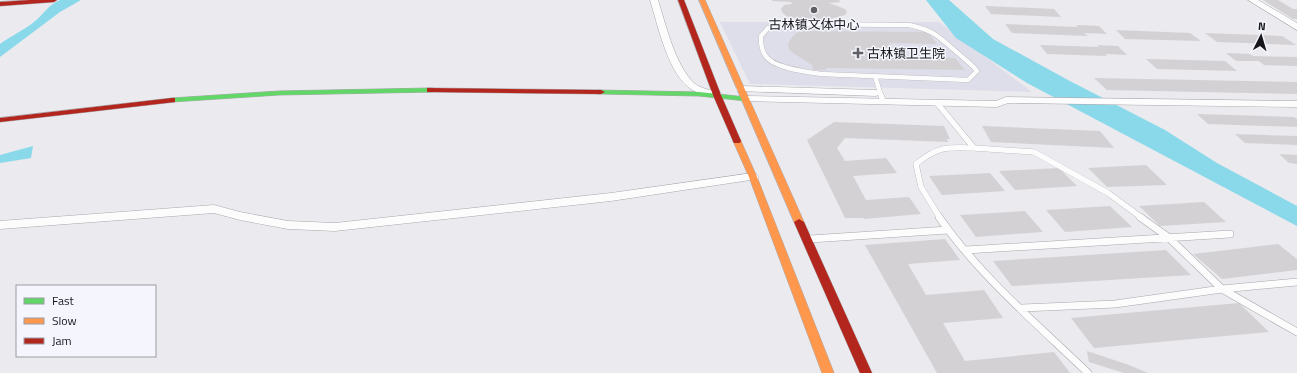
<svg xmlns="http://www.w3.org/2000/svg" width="1297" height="373" font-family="'Titillium Web','Noto Sans SC',sans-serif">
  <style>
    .built { fill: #dedeea }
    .water { fill: #8ad9ea }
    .building { fill: #d3d1d3 }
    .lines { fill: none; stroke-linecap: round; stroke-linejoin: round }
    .lane-far2-casing { stroke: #a8a8ac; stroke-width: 5 }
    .lane-far1-casing { stroke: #a8a8ac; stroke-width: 6 }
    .lane-casing { stroke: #a8a8ac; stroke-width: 8 }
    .street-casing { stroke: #a8a8ac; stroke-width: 1 }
    .fast-casing { stroke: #a8a8ac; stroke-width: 1 }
    .slow-casing { stroke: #a8a8ac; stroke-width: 1 }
    .jam-casing { stroke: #a8a8ac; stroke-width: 1 }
    .lane-far2 { stroke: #fcfcfd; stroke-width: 4.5 }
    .lane-far1 { stroke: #fcfcfd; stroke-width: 5.5 }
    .lane { stroke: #fcfcfd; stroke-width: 7 }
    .street { fill: #fcfcfd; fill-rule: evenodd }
    .fast { fill: #63d668; fill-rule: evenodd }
    .slow { fill: #ff974d; fill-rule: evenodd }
    .jam { fill: #b3261e; fill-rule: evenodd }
    .poi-dot { fill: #616165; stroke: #f5f5fe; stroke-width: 1.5 }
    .labels { text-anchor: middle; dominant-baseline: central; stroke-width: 3; stroke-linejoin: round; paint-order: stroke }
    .far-poi-label { font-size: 13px; fill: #17171b; stroke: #f5f5fe }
  </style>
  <rect width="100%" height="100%" fill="#eaeaef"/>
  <!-- built -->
  <path class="built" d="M 720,22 L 939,22 L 1032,92 L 750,84 Z"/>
  <!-- water -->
  <path class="water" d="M 60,0 L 81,0 L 60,12 L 0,57 L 0,44 C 11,36 24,30 34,22 C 44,14 48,5 60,0 Z
    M 926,0 L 949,0 L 993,39 L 1068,80 L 1165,130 L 1217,163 L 1297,206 L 1297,226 L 1027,83 L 956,38 Z
    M 33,146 L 31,158 L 0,163 L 0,155 Z"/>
  <!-- building -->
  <path class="building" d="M 772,0 L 839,0 L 840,2 L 829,3 L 845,9 L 847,12 L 845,15 L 827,20 L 799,19 L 786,16 L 782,12 L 781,9 L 784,5 L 792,4 L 791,2 L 772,1 Z
    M 1263,0 L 1278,0 L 1293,9 L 1297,9 L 1297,19 L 1293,19 Z
    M 985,6 L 1054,9 L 1061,17 L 991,14 Z
    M 1005,24 L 1078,27 L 1076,25 L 1099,26 L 1107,34 L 1084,33 L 1088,36 L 1012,33 Z
    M 1116,30 L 1190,33 L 1201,41 L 1125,39 Z
    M 805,31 L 928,32 L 937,44 L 889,43 L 896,57 L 955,58 L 965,70 L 826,68 L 826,70 L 813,70 L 812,65 L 790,51 L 788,45 L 790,40 L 796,33 Z
    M 1205,33 L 1282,36 L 1296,45 L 1217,42 Z
    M 1040,45 L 1099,47 L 1097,45 L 1118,46 L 1127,55 L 1105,54 L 1107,56 L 1047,54 Z
    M 1226,53 L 1250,54 L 1253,56 L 1297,57 L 1297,66 L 1264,65 L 1259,61 L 1236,61 Z
    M 1146,59 L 1225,61 L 1237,71 L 1157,69 Z
    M 1094,78 L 1297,82 L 1297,94 L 1107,90 Z
    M 1197,114 L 1294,117 L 1297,119 L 1297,127 L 1208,124 Z
    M 834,122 L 944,126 L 950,139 L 947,139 L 948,142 L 845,138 L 837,148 L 845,161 L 886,158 L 897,173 L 853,176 L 866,200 L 909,197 L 921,214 L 864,219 L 863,218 L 845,218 L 807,140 Z
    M 982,126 L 1100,131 L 1114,148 L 991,142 Z
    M 1235,134 L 1297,136 L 1297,145 L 1245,143 Z
    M 1279,154 L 1297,155 L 1297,164 L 1289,163 Z
    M 1146,165 L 1167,185 L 1107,187 L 1088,168 Z
    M 1059,168 L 1077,186 L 1015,190 L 999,171 Z
    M 990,173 L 1005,191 L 942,195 L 929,176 Z
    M 1204,202 L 1226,222 L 1160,226 L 1139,206 Z
    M 1110,206 L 1132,227 L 1065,232 L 1046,210 Z
    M 1025,211 L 1043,232 L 976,237 L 960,215 Z
    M 945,239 L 960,260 L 908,264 L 926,295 L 984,290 L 1003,318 L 943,323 L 965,361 L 1054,352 L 1070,373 L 937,373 L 865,245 Z
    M 1278,244 L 1297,259 L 1297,270 L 1222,279 L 1193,254 Z
    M 1166,250 L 1191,275 L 1012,286 L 993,261 Z
    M 1239,303 L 1269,332 L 1094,348 L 1071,318 Z
    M 1087,351 L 1129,365 L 1148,373 L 1124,373 L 1089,362 Z"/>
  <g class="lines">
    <defs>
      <path id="lane-far2" d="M 788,24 L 909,25 C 937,31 938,37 959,54 C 965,60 972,64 977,71 L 968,80 L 821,74 C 807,72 772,68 765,55 C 761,49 761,43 761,36 L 768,28 Z
        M 875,76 L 881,96"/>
      <path id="lane-far1" d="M 881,95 L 883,101
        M 937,103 L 974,148 L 1034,152 L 1108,193 L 1142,218
        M 940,218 L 921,187 L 916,164 C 938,146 947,147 974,148"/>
      <path id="lane" d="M 939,217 C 979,275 1037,324 1088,373
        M 1140,217 L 1168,237 L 1222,289 L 1297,332
        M 810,239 L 948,230
        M 966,250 L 1230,234
        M 1022,308 L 1115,304 L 1222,289 L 1297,282"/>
      <path id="street" d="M 650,0 L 658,0 C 666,25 675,65 694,83 C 701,89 712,90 721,93 L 722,95 L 721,97 L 717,98 C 708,96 695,93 688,87 C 667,69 658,26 650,0 Z
        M 1248,0 L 1258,0 L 1297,23 L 1297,30 Z
        M 741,86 L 876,90 L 881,93 L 876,96 L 738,91 L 736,89 L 738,87 Z
        M 746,96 L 996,101 L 1006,97 L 1297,101 L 1297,107 L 1008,103 L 997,107 L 742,101 L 741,99 Z
        M 753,173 L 757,175 L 759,177 L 757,179 L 611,201 L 335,231 L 288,229 L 240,220 L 214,213 L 0,229 L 0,221 L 214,205 L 240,212 L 288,221 L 335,223 L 611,193 Z"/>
      <path id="fast" d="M 430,88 L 433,88 L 433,92 L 279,95 L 172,102 L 168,100 L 172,98 L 279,91 Z
        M 598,90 L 699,92 L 746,97 L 750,99 L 746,101 L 699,96 L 601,94 L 598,94 Z"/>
      <path id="slow" d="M 699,0 L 705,0 L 804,222 L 802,224 L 796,224 L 794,222 Z
        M 734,139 L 740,139 L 741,141 L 757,177 L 834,373 L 822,373 L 749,177 L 733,141 Z"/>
      <path id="jam" d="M 30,0 L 57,0 L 54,2 L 0,6 L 0,2 Z
        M 678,0 L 684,0 L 721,95 L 741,141 L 740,143 L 734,143 L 733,141 L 713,95 Z
        M 427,88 L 601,90 L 605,92 L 601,94 L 430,92 L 427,92 Z
        M 172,98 L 175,98 L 175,102 L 0,122 L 0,118 Z
        M 799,219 L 804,222 L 872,373 L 860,373 L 794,222 Z"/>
    </defs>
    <!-- lane-far2 casing -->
    <use href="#lane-far2" class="lane-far2-casing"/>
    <!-- lane-far1 casing -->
    <use href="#lane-far1" class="lane-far1-casing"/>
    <!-- lane casing -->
    <use href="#lane" class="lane-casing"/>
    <!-- street casing -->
    <use href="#street" class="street-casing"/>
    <!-- fast casing -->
    <use href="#fast" class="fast-casing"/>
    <!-- slow casing -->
    <use href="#slow" class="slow-casing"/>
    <!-- jam casing -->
    <use href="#jam" class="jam-casing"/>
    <!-- lane-far2 -->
    <use href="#lane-far2" class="lane-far2"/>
    <!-- lane-far1 -->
    <use href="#lane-far1" class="lane-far1"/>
    <!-- lane -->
    <use href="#lane" class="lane"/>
    <!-- street -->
    <use href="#street" class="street"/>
    <!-- fast -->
    <use href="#fast" class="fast"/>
    <!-- slow -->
    <use href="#slow" class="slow"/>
    <!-- jam -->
    <use href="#jam" class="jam"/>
  </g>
  <!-- markers -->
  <g class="poi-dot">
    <circle cx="814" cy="10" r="4"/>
    <path d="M856 47h4v4h4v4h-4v4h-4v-4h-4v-4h4z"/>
  </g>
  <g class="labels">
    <!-- far-poi labels -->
    <g class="far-poi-label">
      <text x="814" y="24">古林镇文体中心</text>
      <text x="867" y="53" text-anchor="start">古林镇卫生院</text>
    </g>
  </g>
  <!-- legend -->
  <rect x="16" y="285" width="140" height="72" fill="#f5f5fe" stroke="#9c9ca3"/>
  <rect x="24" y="298" width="20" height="6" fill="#63d668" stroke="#9c9ca3"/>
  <text x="52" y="305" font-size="12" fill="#17171b">Fast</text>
  <rect x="24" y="318" width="20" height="6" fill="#ff974d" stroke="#9c9ca3"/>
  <text x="52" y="325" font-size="12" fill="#17171b">Slow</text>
  <rect x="24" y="338" width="20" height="6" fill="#b3261e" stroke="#9c9ca3"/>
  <text x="52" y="345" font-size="12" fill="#17171b">Jam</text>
  <!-- north arrow -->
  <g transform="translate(1261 36) rotate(5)" stroke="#f5f5fe" stroke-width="3" paint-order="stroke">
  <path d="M0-3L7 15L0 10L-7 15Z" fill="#17171b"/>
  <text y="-6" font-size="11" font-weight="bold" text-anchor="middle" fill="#17171b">N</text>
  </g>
</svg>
